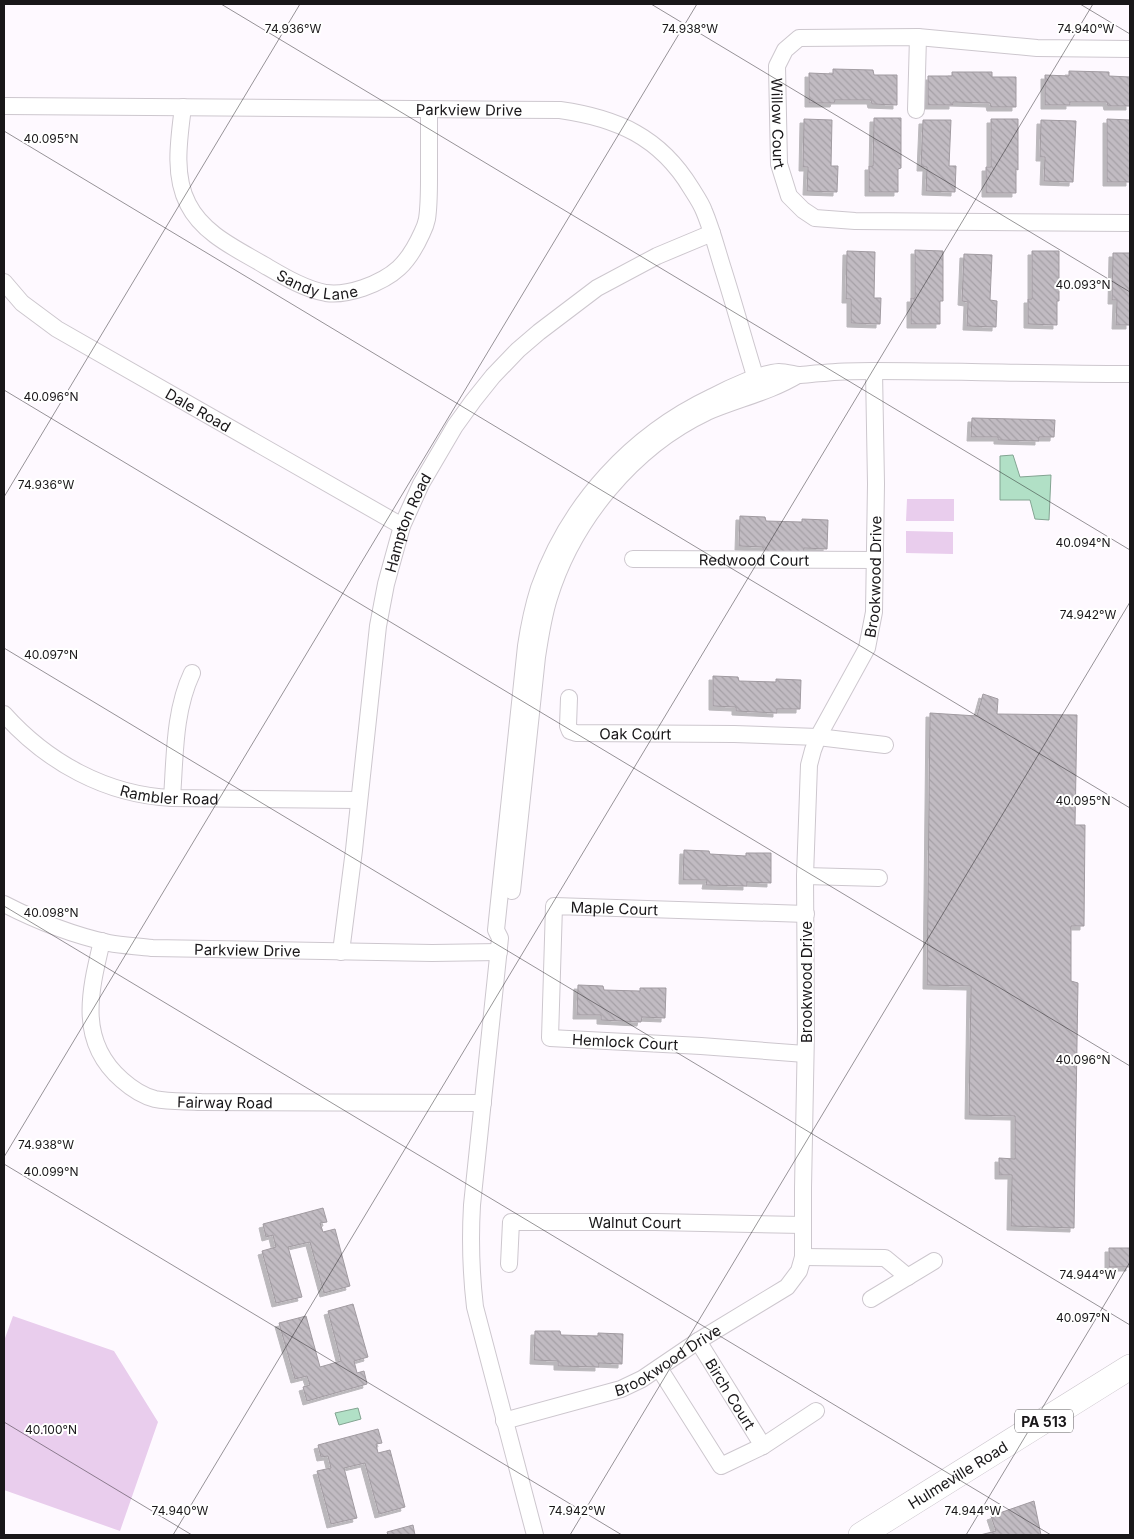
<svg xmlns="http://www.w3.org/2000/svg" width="1134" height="1539" font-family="Inter,sans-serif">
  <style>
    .pitch { fill: #e9cded }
    .water { fill: #b1e0c6; stroke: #83a492 }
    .building { fill: url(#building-back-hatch); stroke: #a19ba1; filter: url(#shadow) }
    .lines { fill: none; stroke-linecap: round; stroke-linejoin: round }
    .minor-casing { stroke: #cdc7ce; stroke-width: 18 }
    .primary-casing { stroke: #cdc7ce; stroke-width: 26 }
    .minor { stroke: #fff; stroke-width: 16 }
    .primary { stroke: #fff; stroke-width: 25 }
    .ticks { fill: none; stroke: #191719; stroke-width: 1; stroke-opacity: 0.45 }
    .labels { text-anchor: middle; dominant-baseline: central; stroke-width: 4; stroke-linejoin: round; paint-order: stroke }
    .shield { fill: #fff; stroke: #5e5d5e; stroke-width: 1 }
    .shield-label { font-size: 14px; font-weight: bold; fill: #191719 }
    .street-label { font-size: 15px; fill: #191719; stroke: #fff }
    .ticks-label { font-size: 12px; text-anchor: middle; fill: #191719; stroke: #fff; stroke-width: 4; stroke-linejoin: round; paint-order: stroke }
  </style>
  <defs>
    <pattern id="building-back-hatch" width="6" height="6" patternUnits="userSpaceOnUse" patternTransform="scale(1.25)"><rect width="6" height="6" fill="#c1bbc2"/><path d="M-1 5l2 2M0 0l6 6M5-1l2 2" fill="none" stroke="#a5a0a6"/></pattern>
    <filter id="shadow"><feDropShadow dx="-4" dy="4" stdDeviation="0" flood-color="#0004"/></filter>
  </defs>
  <rect width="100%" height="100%" fill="#fef9ff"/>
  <!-- pitch -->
  <path class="pitch" d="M 907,499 L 954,499 L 954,521 L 906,521 Z
    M 906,531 L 953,532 L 953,554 L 906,553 Z
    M 13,1316 L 114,1351 L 158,1422 L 120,1531 L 4,1490 L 4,1341 Z"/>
  <!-- water -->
  <path class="water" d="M 1013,455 L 1020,477 L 1051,475 L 1049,520 L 1035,519 L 1030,500 L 1000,500 L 1000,456 Z
    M 358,1408 L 361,1419 L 339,1425 L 335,1413 Z"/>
  <!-- building -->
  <path class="building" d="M 833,69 L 873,70 L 874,75 L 897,75 L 897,105 L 872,104 L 871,100 L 835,100 L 834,103 L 809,103 L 809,73 L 833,74 Z
    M 1069,71 L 1109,72 L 1109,76 L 1130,77 L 1130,106 L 1108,106 L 1107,102 L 1070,102 L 1070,105 L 1045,105 L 1045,75 L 1069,76 Z
    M 952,72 L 992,72 L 992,77 L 1016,77 L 1016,107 L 991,107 L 990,103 L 953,102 L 953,105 L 928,105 L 928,76 L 952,76 Z
    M 874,118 L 901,118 L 901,168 L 898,169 L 898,192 L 869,192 L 869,166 L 873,166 Z
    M 804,119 L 832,120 L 831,166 L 838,166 L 837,192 L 807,191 L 808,167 L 803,167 Z
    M 991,119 L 1018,119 L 1018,170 L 1016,169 L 1016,193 L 986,193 L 986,167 L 991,167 Z
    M 1107,119 L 1130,120 L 1130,182 L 1107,182 Z
    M 923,120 L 951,120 L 949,166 L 956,166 L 955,192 L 926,191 L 927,167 L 921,167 Z
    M 1041,120 L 1076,121 L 1073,182 L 1044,181 L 1045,157 L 1040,157 Z
    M 915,250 L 943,251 L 943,301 L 940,301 L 940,324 L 911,324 L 911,298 L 915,298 Z
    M 847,251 L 875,252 L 874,298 L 881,298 L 880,324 L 851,323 L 851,299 L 846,299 Z
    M 1032,251 L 1059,251 L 1059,301 L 1057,301 L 1057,325 L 1028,324 L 1028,299 L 1032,299 Z
    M 1113,253 L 1130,253 L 1130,325 L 1116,325 L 1117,300 L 1112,300 Z
    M 964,254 L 992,255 L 990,300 L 997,301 L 996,327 L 967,326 L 968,302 L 962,301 Z
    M 972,418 L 1055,420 L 1054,437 L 1039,437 L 1039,441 L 998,440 L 998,437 L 971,437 Z
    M 740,516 L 765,517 L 766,521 L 802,522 L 802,519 L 828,520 L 827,549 L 804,548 L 804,553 L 763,552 L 763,547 L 739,546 Z
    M 713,676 L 738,677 L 739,681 L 776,682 L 776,679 L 801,680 L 800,709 L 777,709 L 777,713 L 736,711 L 736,707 L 713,706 Z
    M 983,694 L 998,699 L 997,714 L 1077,715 L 1075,825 L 1085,825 L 1084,926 L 1071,926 L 1071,981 L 1078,983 L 1074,1228 L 1011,1226 L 1012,1175 L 999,1175 L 999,1158 L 1015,1159 L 1015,1116 L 969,1115 L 971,986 L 927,985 L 930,713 L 977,716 Z
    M 684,850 L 709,851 L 710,854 L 746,856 L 746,853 L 771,853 L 771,883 L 747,882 L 747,886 L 706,885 L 707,880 L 683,880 Z
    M 578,985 L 603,986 L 604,990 L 640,991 L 640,988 L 666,988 L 665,1018 L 642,1017 L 641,1022 L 601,1020 L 601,1015 L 577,1015 Z
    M 323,1208 L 327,1222 L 320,1223 L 323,1232 L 335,1229 L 350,1286 L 324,1293 L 310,1242 L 288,1247 L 302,1297 L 276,1303 L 262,1251 L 276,1247 L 273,1235 L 266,1237 L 263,1224 Z
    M 1109,1248 L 1130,1248 L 1130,1267 L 1109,1267 Z
    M 353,1304 L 368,1357 L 354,1361 L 357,1373 L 364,1371 L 367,1384 L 307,1401 L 303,1387 L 310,1385 L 307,1376 L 295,1379 L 279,1323 L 306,1316 L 320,1367 L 341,1361 L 328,1311 Z
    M 535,1331 L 560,1331 L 561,1335 L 598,1336 L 598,1333 L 623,1334 L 622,1364 L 599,1363 L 599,1367 L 558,1366 L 558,1361 L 534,1360 Z
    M 378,1429 L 382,1443 L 376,1444 L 378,1453 L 390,1450 L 405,1507 L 379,1514 L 365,1463 L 344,1468 L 357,1518 L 331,1524 L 317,1471 L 331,1468 L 328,1456 L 321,1457 L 318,1445 Z
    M 1034,1501 L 1041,1535 L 980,1535 L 996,1531 L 991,1516 Z
    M 413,1525 L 415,1535 L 388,1535 L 387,1532 Z"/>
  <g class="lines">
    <defs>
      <g id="minor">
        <path id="s1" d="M 1130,49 L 1037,48 L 918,37 L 799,38 L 785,50 L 777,66 L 779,164 L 789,196 L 803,210 L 815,218 L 855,221 L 1130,223"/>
        <path id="s2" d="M 4,106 L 560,110 C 617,118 660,137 691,188 C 696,196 701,203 704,211 C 712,230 717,250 723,269 C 736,310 747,351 760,392"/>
        <path id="s3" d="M 183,107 C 179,139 173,175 188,204 C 203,234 237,249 264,265 C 283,276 304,289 326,293 C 339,295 351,292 363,288 C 394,277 408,264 422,233 C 424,229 426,224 427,219 C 429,206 429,191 429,178 C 429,155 429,132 429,109"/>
        <path d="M 916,110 L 918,37"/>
        <path id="s4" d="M 4,282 L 22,303 L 57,329 L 402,526"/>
        <path id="s5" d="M 633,559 L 875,560"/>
        <path id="s6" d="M 569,698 L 568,726 L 570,731 L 576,733 L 734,734 L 818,737 L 885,745"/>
        <path id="s7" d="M 4,714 C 47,762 106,795 172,798 L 359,800"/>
        <path d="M 172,798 C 175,756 174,711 192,673"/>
        <path d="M 805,876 L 879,878"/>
        <path d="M 512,891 L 537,657 C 540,637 543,617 549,598 C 573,520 633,447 707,412 C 737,399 770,392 798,375"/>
        <path id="s8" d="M 4,904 C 37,921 73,935 109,943 C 123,946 138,946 152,948 L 432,953 L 499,952"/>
        <path id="s9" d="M 102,941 C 90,991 77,1041 122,1080 C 131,1088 143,1096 155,1099 C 169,1102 186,1101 201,1102 L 483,1103"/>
        <path id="s10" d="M 341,952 L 354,850 L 378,626 L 386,584 L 402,526 L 421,484 L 455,426 L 473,401 L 493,376 L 518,350 L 539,332 L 597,288 L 657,256 L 712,233"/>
        <path id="s11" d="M 805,1054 L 701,1046 L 550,1038 L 554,906 L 806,914"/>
        <path d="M 803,1257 L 885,1258 L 908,1277"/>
        <path id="s12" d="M 509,1264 L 511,1222 L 655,1222 L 803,1225"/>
        <path d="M 871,1299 L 934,1261"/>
        <path id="s13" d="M 698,1341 L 763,1446"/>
        <path d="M 659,1368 L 721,1466 L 763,1446 L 816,1411"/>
        <path id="s14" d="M 504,1421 L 621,1389 L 642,1379 L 698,1341 L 787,1287 L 799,1271 L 803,1257 L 803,1188 L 806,1031 L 805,876 L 809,765 L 813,750 L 818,737 L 867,648 L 874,612 L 876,484 L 874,371"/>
        <path d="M 535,1535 L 475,1307 C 471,1273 470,1240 472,1205 L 500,938 L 496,930 L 526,646 C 529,626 533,607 539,588 C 569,503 632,435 712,397 C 729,388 761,373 779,372 C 785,372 792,374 798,375 C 806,375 816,373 824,373 C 841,371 857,371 873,371 C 959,371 1045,374 1130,374"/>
      </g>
      <g id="primary">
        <path id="s15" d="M 861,1535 L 1130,1367"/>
      </g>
    </defs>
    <!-- minor casing -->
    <use href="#minor" class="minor-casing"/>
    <!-- primary casing -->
    <use href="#primary" class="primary-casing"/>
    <!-- minor -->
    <use href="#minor" class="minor"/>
    <!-- primary -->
    <use href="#primary" class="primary"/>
  </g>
  <!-- ticks -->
  <path class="ticks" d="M 221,4 L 1130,550M 651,4 L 1130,292M 1080,4 L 1130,34M 4,131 L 1130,808M 4,390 L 1130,1066M 4,497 L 300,4M 4,648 L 1130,1325M 4,906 L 1051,1535M 4,1157 L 697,4M 4,1164 L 622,1535M 4,1422 L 192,1535M 173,1535 L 1093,4M 570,1535 L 1130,602M 966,1535 L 1130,1262"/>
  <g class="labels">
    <!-- shield labels -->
    <rect class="shield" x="1015" y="1409.5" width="58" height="23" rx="4"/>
    <g class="shield-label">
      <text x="1044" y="1421">PA 513</text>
    </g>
    <!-- street labels -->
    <g class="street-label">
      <text stroke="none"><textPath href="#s2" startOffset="465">Parkview Drive</textPath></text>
      <text stroke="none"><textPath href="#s1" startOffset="425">Willow Court</textPath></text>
      <text stroke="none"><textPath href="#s3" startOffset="256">Sandy Lane</textPath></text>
      <text stroke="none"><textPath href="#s4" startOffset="234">Dale Road</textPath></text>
      <text stroke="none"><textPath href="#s10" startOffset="436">Hampton Road</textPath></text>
      <text stroke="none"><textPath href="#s5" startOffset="121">Redwood Court</textPath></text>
      <text stroke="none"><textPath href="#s14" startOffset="1046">Brookwood Drive</textPath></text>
      <text stroke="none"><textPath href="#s6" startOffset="99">Oak Court</textPath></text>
      <text stroke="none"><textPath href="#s7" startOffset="190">Rambler Road</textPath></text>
      <text stroke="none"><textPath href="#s11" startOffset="448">Maple Court</textPath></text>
      <text stroke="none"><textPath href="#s8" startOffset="251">Parkview Drive</textPath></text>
      <text transform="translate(806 982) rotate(-90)">Brookwood Drive</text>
      <text transform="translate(625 1042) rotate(3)">Hemlock Court</text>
      <text stroke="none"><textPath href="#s9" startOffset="258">Fairway Road</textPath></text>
      <text stroke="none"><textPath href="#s12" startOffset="166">Walnut Court</textPath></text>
      <text stroke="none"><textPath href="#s14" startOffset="176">Brookwood Drive</textPath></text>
      <text stroke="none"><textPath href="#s13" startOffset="62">Birch Court</textPath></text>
      <text stroke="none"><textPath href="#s15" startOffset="114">Hulmeville Road</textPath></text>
    </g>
  </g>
  <g class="ticks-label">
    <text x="690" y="33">74.938°W</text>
    <text x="293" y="33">74.936°W</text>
    <text x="1086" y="33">74.940°W</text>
    <text x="51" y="143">40.095°N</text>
    <text x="1083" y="289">40.093°N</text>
    <text x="51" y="401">40.096°N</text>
    <text x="46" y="489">74.936°W</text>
    <text x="1083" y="547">40.094°N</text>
    <text x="1088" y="619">74.942°W</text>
    <text x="51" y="659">40.097°N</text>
    <text x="1083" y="805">40.095°N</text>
    <text x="51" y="917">40.098°N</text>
    <text x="1083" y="1064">40.096°N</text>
    <text x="46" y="1149">74.938°W</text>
    <text x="51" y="1176">40.099°N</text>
    <text x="1088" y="1279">74.944°W</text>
    <text x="1083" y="1322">40.097°N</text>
    <text x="51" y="1434">40.100°N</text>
    <text x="180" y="1515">74.940°W</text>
    <text x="577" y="1515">74.942°W</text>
    <text x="973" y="1515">74.944°W</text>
  </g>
  <!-- border -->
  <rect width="1134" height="1539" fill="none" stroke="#191719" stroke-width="10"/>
</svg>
